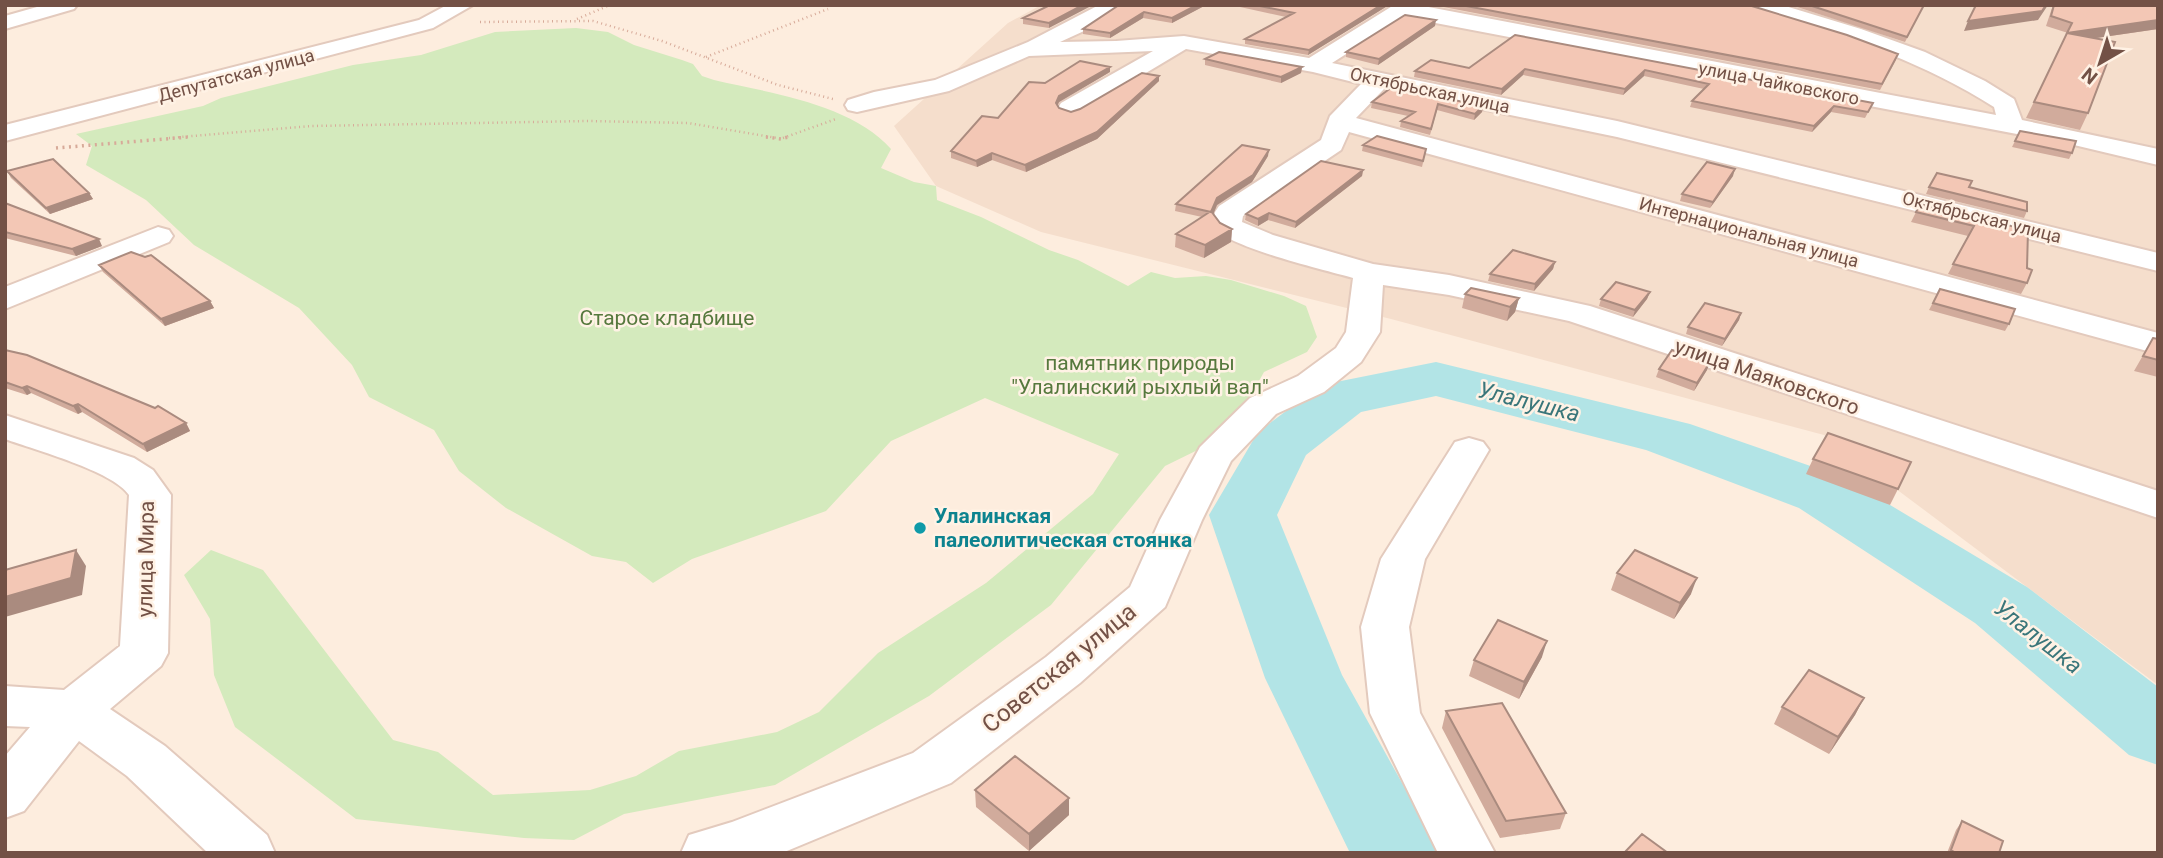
<svg xmlns="http://www.w3.org/2000/svg" width="2163" height="858" font-family="Roboto,sans-serif">
  <style>
    .residential { fill: #f5decc }
    .green { fill: #d4eabd }
    .lines { fill: none; stroke-linecap: round; stroke-linejoin: round }
    .river { fill: #b2e4e6; fill-rule: evenodd }
    .minor-casing { stroke: #e3cabd; stroke-width: 4 }
    .path-far1 { stroke: #d7aa99; stroke-width: 2.5; stroke-dasharray: 1 3.5; stroke-linecap: butt }
    .path { stroke: #d7aa99; stroke-width: 3.5; stroke-dasharray: 2 4.5; stroke-linecap: butt }
    .minor { fill: #fff; fill-rule: evenodd }
    .wall { fill: #d1ab9c }
    .shaded-wall { fill: #aa8b7f }
    .building { fill: #f3c7b5; stroke: #aa8b7f; stroke-width: 2 }
    .culture-dot { fill: #0f9aa8; stroke: #fff2e5; stroke-width: 2.5 }
    .labels { text-anchor: middle; dominant-baseline: central; stroke-width: 5; stroke-linejoin: round; paint-order: stroke }
    .far-street-label { font-size: 18px; fill: #735146; stroke: #fff2e5 }
    .park-label { font-size: 21px; fill: #56793d; stroke: #fff2e5 }
    .street-label { font-size: 21px; fill: #735146; stroke: #fff2e5 }
    .culture-label { font-size: 21px; font-weight: bold; fill: #0d838f; stroke: #fff2e5; text-anchor: start }
    .water-label { font-size: 23px; font-style: italic; fill: #3a767a; stroke: #fff2e5 }
    .near-street-label { font-size: 24px; fill: #735146; stroke: #fff2e5 }
  </style>
  <rect width="100%" height="100%" fill="#fdedde"/>
  <!-- residential -->
  <path class="residential" d="M 1041,5 L 2158,5 L 2158,685 L 1824,435 L 1391,319 L 1041,232 L 936,186 L 894,126 L 1008,23 Z"/>
  <!-- green -->
  <path class="green" d="M 576,28 L 608,32 L 634,45 L 682,60 L 693,64 L 702,76 L 714,80 C 770,93 852,104 891,149 L 881,168 L 914,182 L 936,186 L 937,200 L 981,217 L 1049,250 L 1078,260 L 1128,286 L 1151,272 L 1175,278 L 1206,276 L 1231,280 L 1284,296 L 1306,306 L 1317,337 L 1307,352 L 1264,372 L 1236,422 L 1218,440 L 1165,466 L 1051,605 L 929,696 L 775,785 L 624,814 L 574,840 L 524,838 L 356,819 L 235,727 L 214,675 L 210,619 L 184,575 L 211,550 L 263,570 L 393,740 L 438,752 L 493,795 L 590,790 L 636,776 L 679,751 L 777,732 L 819,712 L 878,653 L 986,583 L 1093,494 L 1119,454 L 985,398 L 891,441 L 826,511 L 692,559 L 653,583 L 626,562 L 592,556 L 506,508 L 459,471 L 434,430 L 369,397 L 352,365 L 299,308 L 194,245 L 146,200 L 86,165 L 92,146 L 76,134 L 203,106 L 221,98 L 353,65 L 421,55 L 495,32 Z"/>
  <g class="lines">
    <!-- river -->
    <path class="river" d="M 1436,362 L 1690,424 L 1845,478 L 2027,587 L 2158,687 L 2158,765 L 2129,755 L 1975,623 L 1799,508 L 1646,450 L 1436,396 L 1361,412 L 1306,455 L 1277,515 L 1342,675 L 1441,853 L 1350,853 L 1265,678 L 1209,515 L 1258,432 L 1321,385 Z"/>
    <defs>
      <path id="minor" d="M 44,5 L 77,5 L 74,9 L 5,29 L 5,16 Z
        M 447,5 L 473,5 L 433,28 L 5,141 L 5,125 L 419,20 Z
        M 1099,5 L 1124,5 L 1084,31 L 1060,42 L 1116,41 L 1184,36 L 1309,58 L 1394,5 L 1418,5 L 1996,115 L 1994,107 C 1919,59 1836,33 1751,9 L 1748,5 L 1782,5 L 1861,29 L 1925,52 L 1985,81 L 2014,99 L 2022,120 L 2158,149 L 2158,165 L 2074,145 L 1404,17 L 1332,63 L 1617,121 L 2158,253 L 2158,271 L 1617,137 L 1384,89 L 1356,118 L 2158,333 L 2158,354 L 1349,132 L 1341,150 L 1243,216 L 1242,222 L 1273,235 L 1373,264 L 1449,275 L 1590,306 L 2158,491 L 2158,518 L 1569,321 L 1449,295 L 1383,285 L 1380,332 L 1361,362 L 1324,392 L 1276,414 L 1231,461 L 1202,520 L 1165,607 L 1080,683 L 951,783 L 782,853 L 681,853 L 689,835 L 732,822 L 913,753 L 1046,657 L 1130,587 L 1160,520 L 1200,447 L 1250,398 L 1298,376 L 1336,348 L 1346,332 L 1353,278 C 1325,270 1226,247 1212,226 L 1215,212 L 1219,206 L 1321,140 L 1330,116 L 1361,84 L 1313,72 L 1186,49 L 1079,113 L 1070,115 L 1061,113 L 1058,108 L 1061,103 L 1153,51 L 1029,56 L 949,91 L 857,112 L 848,110 L 845,105 L 848,100 L 874,92 L 935,80 L 1028,42 Z
        M 158,227 L 169,230 L 173,236 L 169,242 L 5,309 L 5,287 Z
        M 5,415 L 134,458 L 153,470 L 171,495 L 168,653 L 161,666 L 110,709 L 165,746 L 267,835 L 275,853 L 208,853 L 127,776 L 79,741 L 24,811 L 5,818 L 5,756 L 30,727 L 5,726 L 5,686 L 64,690 L 120,646 L 129,495 C 113,471 35,450 5,439 Z
        M 1469,438 L 1483,442 L 1489,450 L 1425,559 L 1409,627 L 1420,713 L 1495,853 L 1438,853 L 1370,713 L 1361,627 L 1381,559 L 1455,442 Z"/>
    </defs>
    <!-- minor casing -->
    <use href="#minor" class="minor-casing"/>
    <!-- path-far1 -->
    <path class="path-far1" d="M 577,19 L 610,5
      M 480,22 L 593,21 L 662,41 L 778,85 L 833,99
      M 706,57 L 828,9
      M 169,138 L 311,126 L 587,121 L 688,123 L 777,138
      M 783,138 L 836,119"/>
    <!-- path -->
    <path class="path" d="M 766,137 L 781,139 L 788,137
      M 56,148 L 189,137"/>
    <!-- minor -->
    <use href="#minor" class="minor"/>
  </g>
  <!-- wall -->
  <path class="wall" d="M 1050,5 L 1049,28 L 1023,24 L 1023,18 Z
    M 1119,5 L 1206,5 L 1172,23 L 1143,18 L 1110,38 L 1083,34 L 1083,29 Z
    M 1231,5 L 1389,5 L 1308,55 L 1245,44 L 1245,39 L 1286,17 Z
    M 1433,5 L 1751,5 L 1896,60 L 1880,90 Z
    M 1791,5 L 1924,5 L 1905,42 Z
    M 2053,5 L 2158,6 L 2158,29 L 2096,38 L 2088,113 L 2080,130 L 2026,118 L 2068,33 L 2046,26 Z
    M 1435,26 L 1378,65 L 1346,57 L 1346,52 Z
    M 1515,35 L 1873,103 L 1865,118 L 1831,112 L 1812,132 L 1690,107 L 1692,101 L 1704,89 L 1644,76 L 1623,95 L 1523,75 L 1501,95 L 1414,77 L 1415,71 L 1469,68 Z
    M 1205,59 L 1302,67 L 1301,73 L 1281,83 L 1205,65 Z
    M 1110,72 L 1059,102 L 1057,106 L 1059,108 L 1071,112 L 1080,109 L 1159,76 L 1159,81 L 1097,139 L 1026,172 L 992,160 L 977,167 L 951,158 L 951,151 L 998,118 Z
    M 1372,102 L 1483,106 L 1482,112 L 1474,120 L 1437,110 L 1430,135 L 1400,127 L 1401,121 L 1408,116 L 1371,108 Z
    M 2020,131 L 2072,153 L 2069,159 L 2012,147 Z
    M 1363,145 L 1426,149 L 1422,167 L 1362,151 Z
    M 1268,156 L 1252,182 L 1217,205 L 1213,214 L 1220,223 L 1232,229 L 1231,242 L 1204,258 L 1175,247 L 1176,234 L 1202,217 L 1175,211 L 1176,204 Z
    M 1363,170 L 1362,176 L 1295,228 L 1268,220 L 1258,226 L 1245,220 L 1246,214 Z
    M 7,171 L 89,193 L 93,199 L 50,214 L 11,178 Z
    M 1733,176 L 1710,208 L 1680,201 L 1682,194 Z
    M 1929,187 L 1969,187 L 2027,211 L 2024,218 L 1926,194 Z
    M 5,203 L 102,246 L 76,256 L 5,238 Z
    M 1916,212 L 2028,230 L 2027,283 L 2021,294 L 1948,274 L 1968,236 L 1911,222 Z
    M 1555,262 L 1553,269 L 1534,291 L 1488,281 L 1490,274 Z
    M 99,265 L 210,301 L 214,308 L 165,326 L 103,272 Z
    M 1940,289 L 2009,324 L 2005,331 L 1929,310 Z
    M 1650,292 L 1647,299 L 1633,317 L 1599,306 L 1601,299 Z
    M 1465,294 L 1519,298 L 1515,312 L 1507,321 L 1462,308 Z
    M 1741,313 L 1739,320 L 1722,346 L 1686,334 L 1688,327 Z
    M 2153,338 L 2158,339 L 2158,377 L 2134,371 Z
    M 5,350 L 186,423 L 190,431 L 147,452 L 82,412 L 78,414 L 31,393 L 27,395 L 5,388 Z
    M 1659,369 L 1707,370 L 1694,391 L 1656,377 Z
    M 1813,459 L 1898,489 L 1890,505 L 1806,474 Z
    M 1617,573 L 1691,594 L 1674,619 L 1611,590 Z
    M 1542,657 L 1519,699 L 1469,676 L 1474,660 Z
    M 1864,698 L 1855,715 L 1829,754 L 1774,724 L 1782,707 Z
    M 1446,711 L 1566,813 L 1560,829 L 1500,838 L 1442,728 Z
    M 975,790 L 1069,798 L 1069,815 L 1029,851 L 976,807 Z
    M 1962,821 L 1999,853 L 1947,853 L 1956,830 Z"/>
  <!-- shaded-wall -->
  <path class="shaded-wall" d="M 1083,5 L 1093,5 L 1049,28 L 1049,23 Z
    M 1197,5 L 1206,5 L 1172,23 L 1172,18 Z
    M 1381,5 L 1389,5 L 1308,55 L 1309,50 Z
    M 2048,5 L 2038,20 L 1964,31 L 1968,21 Z
    M 1144,12 L 1143,18 L 1110,38 L 1110,33 Z
    M 1436,20 L 1435,26 L 1378,65 L 1379,59 Z
    M 2158,20 L 2158,29 L 2062,43 L 2067,33 Z
    M 1110,67 L 1110,72 L 1059,102 L 1056,109 L 1056,103 L 1059,96 Z
    M 1302,67 L 1301,73 L 1281,83 L 1281,77 Z
    M 1525,69 L 1523,75 L 1501,95 L 1502,89 Z
    M 1645,70 L 1644,76 L 1623,95 L 1625,89 Z
    M 1159,76 L 1159,81 L 1097,139 L 1026,172 L 1025,165 Z
    M 1483,106 L 1482,112 L 1474,120 L 1475,114 Z
    M 1834,106 L 1831,112 L 1812,132 L 1814,126 Z
    M 1269,150 L 1268,156 L 1252,182 L 1217,205 L 1211,220 L 1211,213 L 1217,198 Z
    M 992,153 L 992,160 L 977,167 L 976,161 Z
    M 1735,169 L 1733,176 L 1710,208 L 1713,202 Z
    M 1363,170 L 1362,176 L 1295,228 L 1296,222 Z
    M 89,193 L 93,199 L 50,214 L 46,208 Z
    M 1269,213 L 1268,220 L 1258,226 L 1258,219 Z
    M 1232,229 L 1231,242 L 1204,258 L 1205,245 Z
    M 99,239 L 102,246 L 76,256 L 72,249 Z
    M 1555,262 L 1553,269 L 1534,291 L 1535,284 Z
    M 1650,292 L 1647,299 L 1633,317 L 1635,310 Z
    M 1519,298 L 1515,312 L 1507,321 L 1510,307 Z
    M 210,301 L 214,308 L 165,326 L 161,319 Z
    M 1741,313 L 1739,320 L 1722,346 L 1725,339 Z
    M 1710,362 L 1707,370 L 1694,391 L 1697,383 Z
    M 27,386 L 31,393 L 27,395 L 22,388 Z
    M 78,404 L 82,412 L 78,414 L 73,406 Z
    M 186,423 L 190,431 L 147,452 L 143,444 Z
    M 76,550 L 86,566 L 82,595 L 5,617 L 5,597 Z
    M 1697,578 L 1691,594 L 1674,619 L 1680,603 Z
    M 1547,641 L 1542,657 L 1519,699 L 1524,682 Z
    M 1864,698 L 1855,715 L 1829,754 L 1838,737 Z
    M 1069,798 L 1069,815 L 1029,851 L 1029,834 Z"/>
  <!-- building -->
  <path class="building" d="M 1050,5 L 1083,5 L 1049,23 L 1023,18 Z
    M 1119,5 L 1197,5 L 1172,18 L 1144,12 L 1110,33 L 1083,29 Z
    M 1255,5 L 1381,5 L 1309,50 L 1245,39 L 1294,13 Z
    M 1461,5 L 1751,5 L 1752,6 L 1847,35 L 1898,54 L 1882,84 Z
    M 1809,5 L 1924,5 L 1907,37 Z
    M 1976,5 L 2046,5 L 2042,11 L 1968,21 Z
    M 2054,5 L 2156,5 L 2158,6 L 2158,20 L 2067,33 L 2072,23 L 2051,16 Z
    M 1405,15 L 1436,20 L 1379,59 L 1346,52 Z
    M 2067,33 L 2115,42 L 2088,113 L 2034,102 Z
    M 1515,35 L 1873,103 L 1868,112 L 1834,106 L 1814,126 L 1692,101 L 1709,84 L 1645,70 L 1625,89 L 1525,69 L 1502,89 L 1415,71 L 1431,60 L 1469,68 Z
    M 1219,52 L 1302,67 L 1281,77 L 1205,59 Z
    M 1080,61 L 1110,67 L 1059,96 L 1056,103 L 1059,108 L 1071,112 L 1080,109 L 1142,73 L 1159,76 L 1097,132 L 1025,165 L 992,153 L 976,161 L 951,151 L 982,116 L 998,118 L 1029,82 L 1045,83 Z
    M 1392,87 L 1483,106 L 1475,114 L 1438,104 L 1431,129 L 1401,121 L 1415,112 L 1372,102 Z
    M 2020,131 L 2076,141 L 2072,153 L 2015,141 Z
    M 1377,136 L 1426,149 L 1423,161 L 1363,145 Z
    M 1242,145 L 1269,150 L 1253,175 L 1217,198 L 1211,212 L 1176,204 Z
    M 53,159 L 89,193 L 46,208 L 7,171 Z
    M 1321,161 L 1363,170 L 1296,222 L 1269,213 L 1258,219 L 1246,214 Z
    M 1707,162 L 1735,169 L 1713,202 L 1682,194 Z
    M 1937,173 L 1972,181 L 1969,187 L 2027,202 L 2027,211 L 1929,187 Z
    M 5,203 L 99,239 L 72,249 L 5,232 Z
    M 1920,204 L 2028,230 L 2027,268 L 2032,270 L 2027,283 L 1953,264 L 1974,226 L 1916,212 Z
    M 1211,211 L 1220,223 L 1232,229 L 1205,245 L 1176,234 Z
    M 1513,250 L 1555,262 L 1535,284 L 1490,274 Z
    M 131,252 L 145,257 L 151,255 L 210,301 L 161,319 L 99,265 Z
    M 1616,282 L 1650,292 L 1635,310 L 1601,299 Z
    M 1471,288 L 1519,298 L 1510,307 L 1465,294 Z
    M 1940,289 L 2015,309 L 2009,324 L 1933,303 Z
    M 1705,303 L 1741,313 L 1725,339 L 1688,327 Z
    M 2153,338 L 2158,339 L 2158,360 L 2143,356 Z
    M 5,350 L 27,355 L 155,408 L 158,406 L 186,423 L 143,444 L 78,404 L 73,406 L 27,386 L 22,388 L 5,382 Z
    M 1672,350 L 1710,362 L 1697,383 L 1659,369 Z
    M 1828,433 L 1911,462 L 1898,489 L 1813,459 Z
    M 76,550 L 71,578 L 5,597 L 5,570 Z
    M 1635,550 L 1697,578 L 1680,603 L 1617,573 Z
    M 1498,620 L 1547,641 L 1524,682 L 1474,660 Z
    M 1809,670 L 1864,698 L 1838,737 L 1782,707 Z
    M 1502,703 L 1566,813 L 1506,821 L 1446,711 Z
    M 1015,756 L 1069,798 L 1029,834 L 975,790 Z
    M 1962,821 L 2003,841 L 1999,853 L 1956,853 L 1951,850 Z
    M 1642,834 L 1668,853 L 1624,853 Z"/>
  <!-- markers -->
  <circle class="culture-dot" cx="920" cy="528" r="7"/>
  <g class="labels">
    <!-- far-street labels -->
    <g class="far-street-label">
      <text transform="translate(236 75) rotate(-15)">Депутатская улица</text>
      <text transform="translate(1779 83) rotate(11)">улица Чайковского</text>
      <text transform="translate(1430 90) rotate(12)">Октябрьская улица</text>
      <text transform="translate(1982 217) rotate(14)">Октябрьская улица</text>
      <text transform="translate(1749 232) rotate(15)">Интернациональная улица</text>
    </g>
    <!-- park labels -->
    <g class="park-label">
      <text x="667" y="318">Старое кладбище</text>
      <text x="1140" y="363">памятник природы<tspan x="1140" dy="24">"Улалинский рыхлый вал"</tspan></text>
    </g>
    <!-- street labels -->
    <g class="street-label">
      <text transform="translate(1767 377) rotate(19)">улица Маяковского</text>
      <text transform="translate(146 559) rotate(-89)">улица Мира</text>
    </g>
    <!-- culture labels -->
    <g class="culture-label">
      <text x="934" y="516">Улалинская<tspan x="934" dy="24">палеолитическая стоянка</tspan></text>
    </g>
    <!-- water labels -->
    <g class="water-label">
      <text transform="translate(1529 402) rotate(14)">Улалушка</text>
      <text transform="translate(2038 637) rotate(38)">Улалушка</text>
    </g>
    <!-- near-street labels -->
    <g class="near-street-label">
      <text transform="translate(1059 668) rotate(-39)">Советская улица</text>
    </g>
  </g>
  <!-- border -->
  <rect width="2163" height="858" fill="none" stroke="#735146" stroke-width="14"/>
  <!-- north arrow -->
  <g transform="translate(2100 63) rotate(219)" stroke="#fff2e5" stroke-width="5" paint-order="stroke">
  <path d="M0-5L12 26L0 18L-12 26Z" fill="#735146"/>
  <text y="-10" font-size="19" font-weight="bold" text-anchor="middle" fill="#735146">N</text>
  </g>
</svg>
